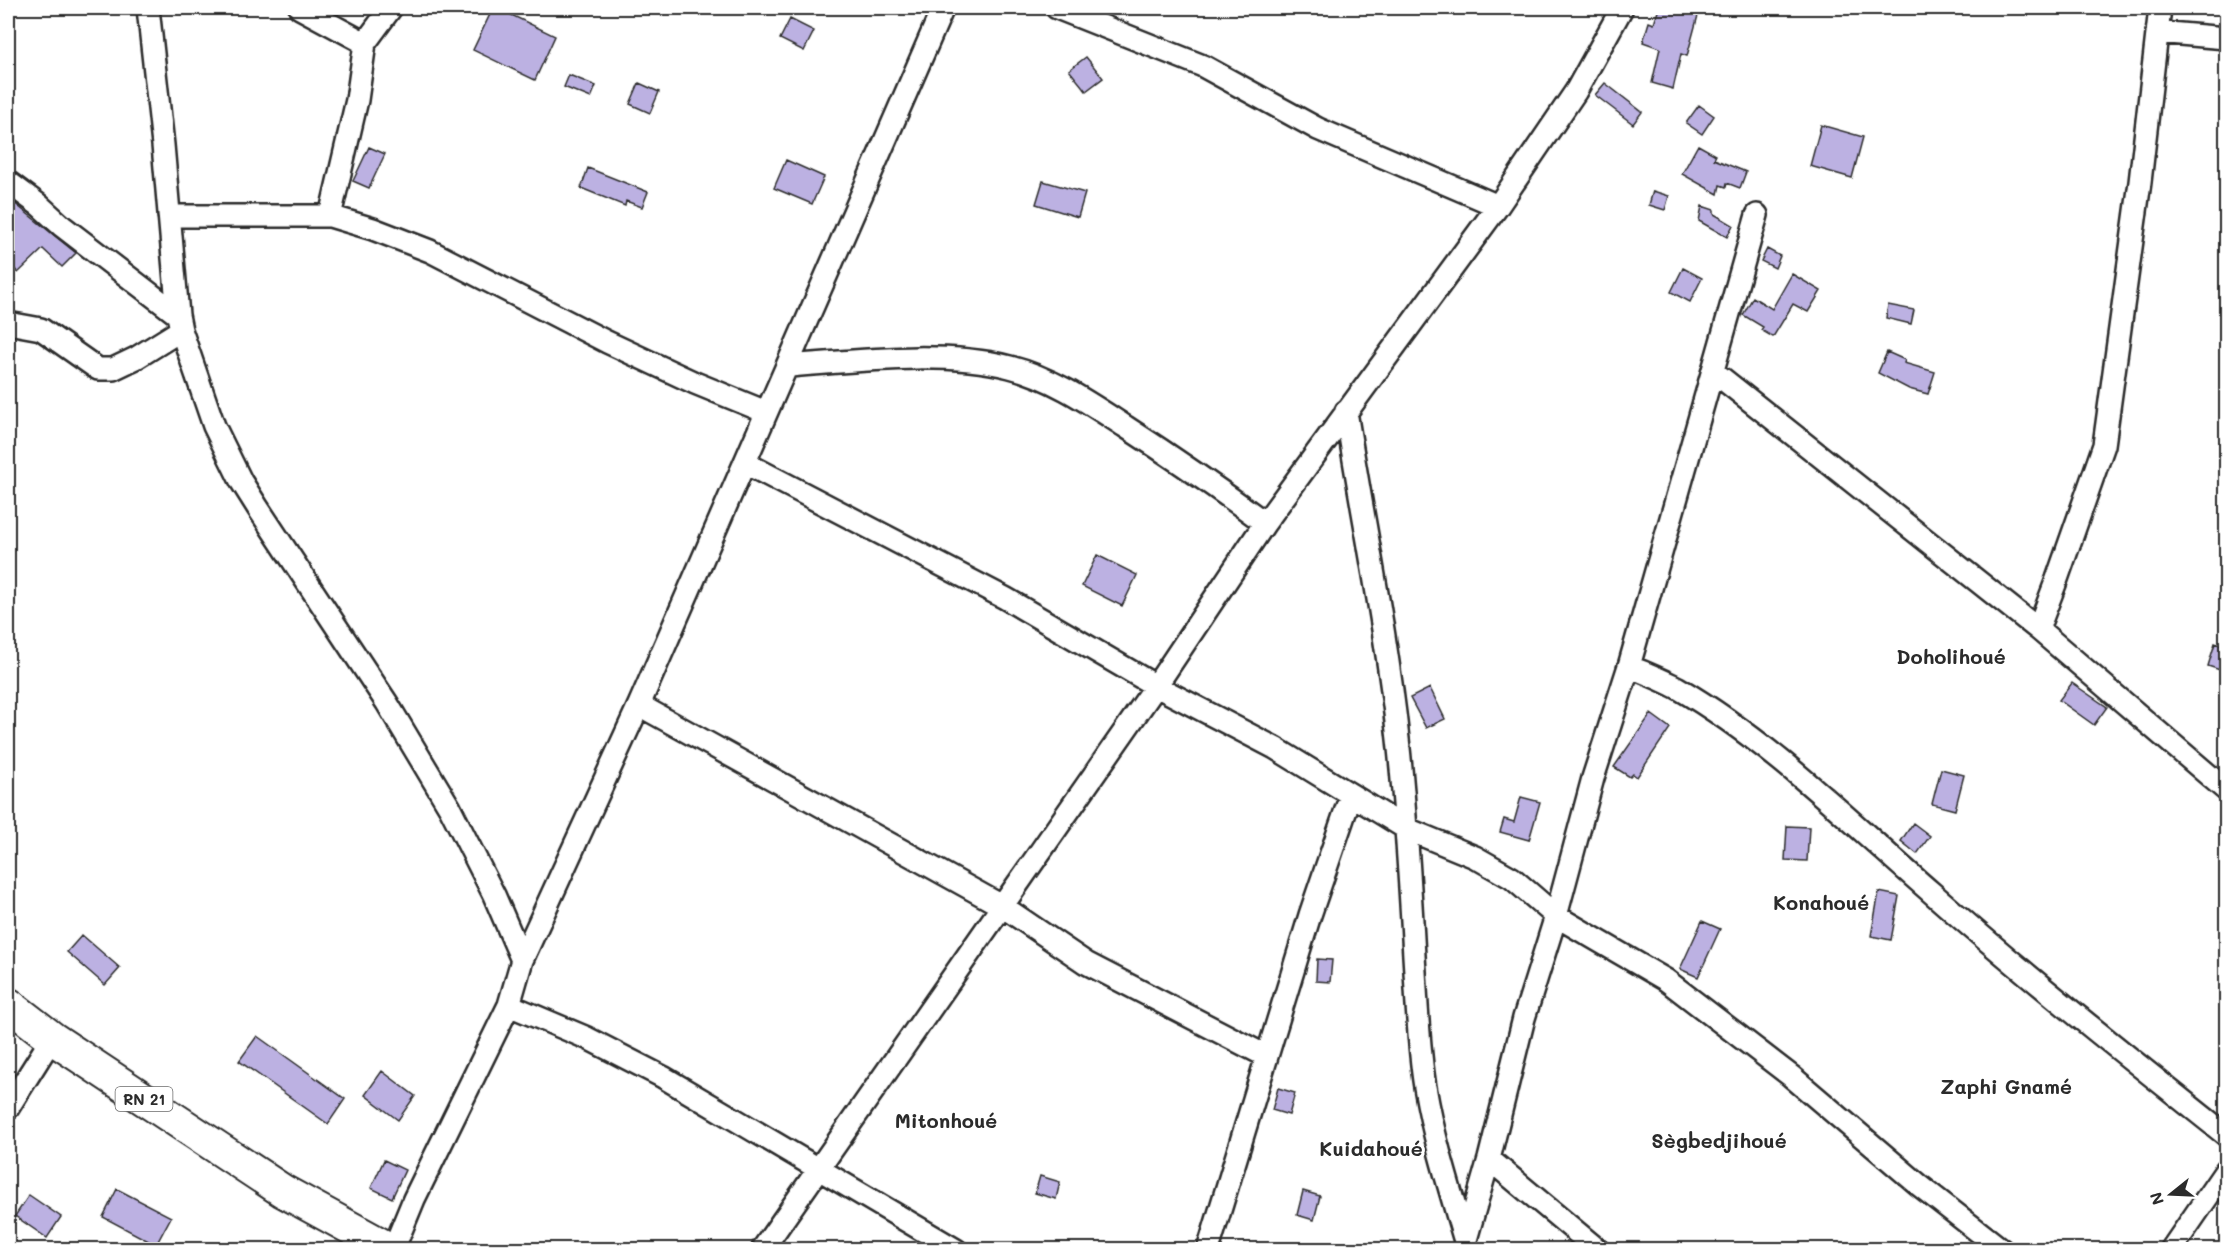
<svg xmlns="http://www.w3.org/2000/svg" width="2234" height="1257" font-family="Mali,sans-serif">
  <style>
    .building { fill: #bcb1e2; stroke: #2b2b2b; stroke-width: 1.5 }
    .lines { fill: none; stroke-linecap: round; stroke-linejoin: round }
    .street-casing { stroke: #2b2b2b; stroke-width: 26 }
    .primary-casing { stroke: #2b2b2b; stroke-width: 36 }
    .street { stroke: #fff; stroke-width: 21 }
    .primary { stroke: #fff; stroke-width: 32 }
    .labels { text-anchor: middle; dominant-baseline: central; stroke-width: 6; stroke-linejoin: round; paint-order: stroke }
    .shield { fill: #fff; stroke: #6b6b6b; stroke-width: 1.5 }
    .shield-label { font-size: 15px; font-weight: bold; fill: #2b2b2b }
    .quarter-label { font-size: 20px; font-weight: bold; fill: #2b2b2b; stroke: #fff }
  </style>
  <rect width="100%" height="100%" fill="#fff"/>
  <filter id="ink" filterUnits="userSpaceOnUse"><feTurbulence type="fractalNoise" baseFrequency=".0167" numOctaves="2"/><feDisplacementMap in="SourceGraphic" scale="12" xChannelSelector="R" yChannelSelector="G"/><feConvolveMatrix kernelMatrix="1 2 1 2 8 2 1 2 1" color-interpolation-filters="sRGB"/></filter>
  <g filter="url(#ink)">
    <!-- building -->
    <path class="building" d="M 493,8 L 497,8 L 555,36 L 535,80 L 473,50 Z
      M 1659,8 L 1700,8 L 1687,56 L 1681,54 L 1673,89 L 1652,83 L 1660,48 L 1643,42 L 1649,22 L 1654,24 Z
      M 790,19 L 814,31 L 804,51 L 780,39 Z
      M 1086,57 L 1103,78 L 1086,91 L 1069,70 Z
      M 569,75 L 596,86 L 591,98 L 564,87 Z
      M 639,83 L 659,92 L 650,113 L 630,104 Z
      M 1605,83 L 1642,112 L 1633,124 L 1595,95 Z
      M 1699,105 L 1714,116 L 1702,134 L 1686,123 Z
      M 1821,125 L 1863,137 L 1852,178 L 1810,166 Z
      M 1698,145 L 1716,155 L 1714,159 L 1746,172 L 1740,188 L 1727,183 L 1726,187 L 1720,185 L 1718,194 L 1682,174 Z
      M 369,147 L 385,154 L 369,188 L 353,181 Z
      M 786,160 L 824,177 L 812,204 L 774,188 Z
      M 588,168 L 648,192 L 642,207 L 626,201 L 625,206 L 581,188 Z
      M 1043,181 L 1085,193 L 1078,217 L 1036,204 Z
      M 1653,191 L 1669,196 L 1665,210 L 1649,205 Z
      M 8,198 L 76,253 L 62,267 L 43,249 L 18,273 L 8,261 Z
      M 1702,206 L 1714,210 L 1714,214 L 1733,225 L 1727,237 L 1699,221 Z
      M 1767,249 L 1780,256 L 1775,268 L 1761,261 Z
      M 1683,268 L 1702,278 L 1690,302 L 1671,292 Z
      M 1792,274 L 1821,291 L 1808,312 L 1793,304 L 1773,337 L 1761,330 L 1763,327 L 1743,315 L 1753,297 L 1772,309 Z
      M 1888,305 L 1914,310 L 1911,324 L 1886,318 Z
      M 1887,352 L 1905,360 L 1904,363 L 1935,372 L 1928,394 L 1909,389 L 1878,373 Z
      M 1097,555 L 1137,575 L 1122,606 L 1082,586 Z
      M 2215,643 L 2226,647 L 2226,672 L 2208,666 Z
      M 2072,683 L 2107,707 L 2094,725 L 2059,700 Z
      M 1430,688 L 1445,719 L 1426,728 L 1410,698 Z
      M 1651,714 L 1670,728 L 1637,777 L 1633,774 L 1630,777 L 1614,767 Z
      M 1941,769 L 1964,775 L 1955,810 L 1932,804 Z
      M 1521,797 L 1540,802 L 1529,840 L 1500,832 L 1504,819 L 1514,822 Z
      M 1913,823 L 1930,836 L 1917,854 L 1901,841 Z
      M 1787,826 L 1809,827 L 1807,861 L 1785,860 Z
      M 1879,892 L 1899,896 L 1891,940 L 1871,936 Z
      M 1702,921 L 1720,929 L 1698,977 L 1680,969 Z
      M 82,935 L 120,968 L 105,985 L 67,952 Z
      M 1317,959 L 1332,960 L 1330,982 L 1316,981 Z
      M 257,1036 L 345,1099 L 328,1124 L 239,1061 Z
      M 382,1071 L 415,1096 L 398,1120 L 365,1095 Z
      M 1278,1088 L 1295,1093 L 1289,1115 L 1272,1110 Z
      M 384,1160 L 405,1170 L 392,1198 L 371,1188 Z
      M 1040,1176 L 1060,1182 L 1056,1199 L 1035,1193 Z
      M 117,1189 L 171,1217 L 156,1245 L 103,1217 Z
      M 1303,1191 L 1320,1196 L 1314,1220 L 1297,1215 Z
      M 29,1195 L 61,1217 L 47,1238 L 15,1216 Z"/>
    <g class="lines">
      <defs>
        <path id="street" d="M 148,8 L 163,145 L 178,315 L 181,330 L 214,426 L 241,481 L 258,508 L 387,703 L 450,808 L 494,895 L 522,960 L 509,1005 L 414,1199 L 393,1250
          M 300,8 L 365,43
          M 1057,8 L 1203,66 L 1318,129 L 1498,206
          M 2157,32 L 2226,38
          M 8,182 L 39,205 L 62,226 L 178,315
          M 169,216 L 330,216 L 373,229 L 430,251 L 607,342 L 695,383 L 766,412
          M 330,216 L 357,100 L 365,43 L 391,8
          M 8,323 L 41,329 L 98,369 L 113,369 L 136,358 L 181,330
          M 787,366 C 857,361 942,350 1010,367 C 1053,378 1089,403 1126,427 C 1174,458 1220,490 1265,523
          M 1714,372 L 2038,629 L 2226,790
          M 1346,411 C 1363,520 1386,629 1398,739 C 1406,811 1410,884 1414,956 C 1417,1000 1418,1044 1425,1087 C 1434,1140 1450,1190 1465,1241
          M 745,463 L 1005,598 L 1156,686 L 1275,748 L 1407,829 L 1475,857 L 1512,878 L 1556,916 L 1666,980 L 1791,1076 L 1919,1185 L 2002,1250
          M 2038,629 L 2057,579 L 2104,445 L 2140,182 L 2160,8
          M 1629,666 C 1645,673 1663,680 1678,688 C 1772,743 1850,822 1932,893 C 2027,977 2127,1056 2226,1135
          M 639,705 L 1002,906 L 1086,963 L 1266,1056
          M 522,960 L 639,705 L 943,8
          M 509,1005 L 587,1038 L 663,1077 L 956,1250
          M 8,1108 L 52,1038
          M 1489,1159 L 1598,1250
          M 762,1250 L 1156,686 L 1265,523 L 1498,206 L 1576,91 L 1622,8
          M 1208,1250 L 1310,915 L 1351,795
          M 1463,1250 L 1489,1159 L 1524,1018 L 1556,916 L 1593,778 L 1629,666 L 1757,215
          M 2171,1250 L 2226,1170"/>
        <path id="primary" d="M 8,1004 L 52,1038 L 283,1191 L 391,1250"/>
      </defs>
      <!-- street casing -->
      <use href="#street" class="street-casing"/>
      <!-- primary casing -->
      <use href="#primary" class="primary-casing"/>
      <!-- street -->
      <use href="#street" class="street"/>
      <!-- primary -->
      <use href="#primary" class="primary"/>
    </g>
  </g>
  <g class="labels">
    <!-- shield labels -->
    <rect class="shield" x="115.5" y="1087" width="57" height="24" rx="4.5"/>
    <g class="shield-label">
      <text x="144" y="1099">RN 21</text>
    </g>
    <!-- quarter labels -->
    <g class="quarter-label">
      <text x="1951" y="656">Doholihoué</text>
      <text x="1821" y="902">Konahoué</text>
      <text x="2006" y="1086">Zaphi Gnamé</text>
      <text x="946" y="1120">Mitonhoué</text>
      <text x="1719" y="1140">Sègbedjihoué</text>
      <text x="1371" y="1148">Kuidahoué</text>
    </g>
  </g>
  <!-- margin -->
  <rect width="2234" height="1257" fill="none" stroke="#fff" stroke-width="30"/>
  <rect x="15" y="15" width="2204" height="1227" fill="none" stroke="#2b2b2b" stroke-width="2" filter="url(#ink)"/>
  <!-- north arrow -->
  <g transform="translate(2171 1194) rotate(252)" stroke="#ffffff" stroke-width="4.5" paint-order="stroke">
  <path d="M0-4.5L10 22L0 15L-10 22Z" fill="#2b2b2b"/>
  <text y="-9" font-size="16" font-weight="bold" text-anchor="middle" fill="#2b2b2b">N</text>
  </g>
</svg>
